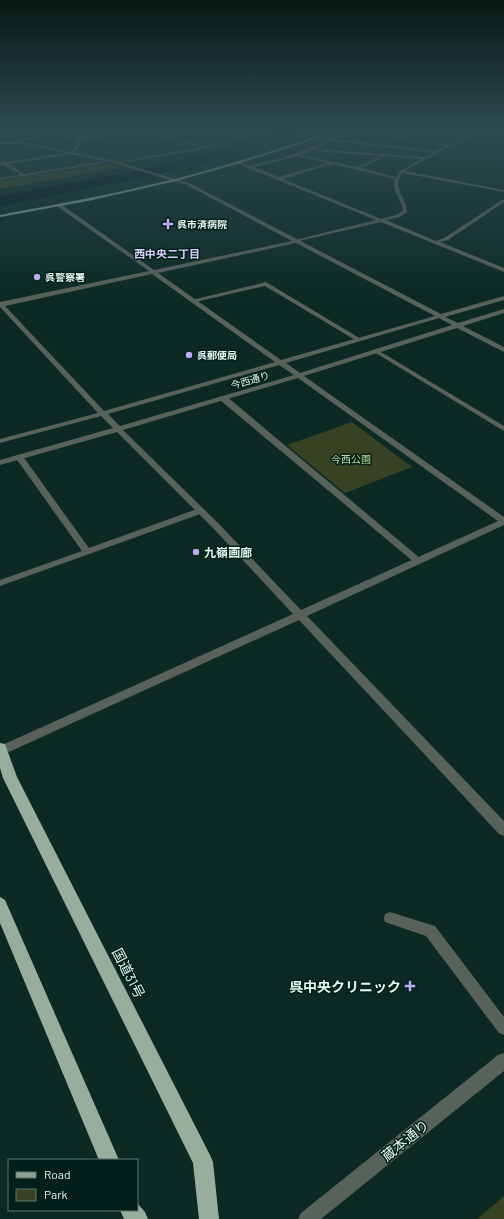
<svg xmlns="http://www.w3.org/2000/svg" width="504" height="1219" font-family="Barlow,'Noto Sans JP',sans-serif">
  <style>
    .green { fill: #364222 }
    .water { fill: #00141e }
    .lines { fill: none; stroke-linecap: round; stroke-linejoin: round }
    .river { fill: #00141e; fill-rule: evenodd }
    .service { fill: #59625a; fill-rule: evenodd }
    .minor { fill: #59625a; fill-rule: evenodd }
    .tertiary { fill: #59625a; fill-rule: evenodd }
    .primary { fill: #8da191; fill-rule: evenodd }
    .trunk { fill: #98ae9c; fill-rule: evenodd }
    .poi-dot { fill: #bea9f5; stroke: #022019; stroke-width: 1.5 }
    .labels { text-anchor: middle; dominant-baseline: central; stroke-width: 3; stroke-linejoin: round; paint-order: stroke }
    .far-poi-label { font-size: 10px; font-weight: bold; fill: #e6f7f1; stroke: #022019; text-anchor: start }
    .far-street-label { font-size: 10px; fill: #e6f7f1; stroke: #022019 }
    .far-park-label { font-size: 10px; fill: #c1dd99; stroke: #022019 }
    .far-neighbourhood-label { font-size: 11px; font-weight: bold; fill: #dacffb; stroke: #022019 }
    .poi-label { font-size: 12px; font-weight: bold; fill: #e6f7f1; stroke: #022019; text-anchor: start }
    .near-street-label { font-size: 14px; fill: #e6f7f1; stroke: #022019 }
    .near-poi-label { font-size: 14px; font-weight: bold; fill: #e6f7f1; stroke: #022019; text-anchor: end }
  </style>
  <rect width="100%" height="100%" fill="#0c2a23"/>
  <!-- green -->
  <path class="green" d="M 93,128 L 171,128 L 147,134 L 132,130 L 118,133 Z
    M 107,164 L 120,168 L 0,189 L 0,181 Z
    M 352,422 L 412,467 L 345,493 L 287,445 Z
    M 504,1196 L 504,1219 L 477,1219 Z"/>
  <!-- water -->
  <path class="water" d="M 136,173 L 142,176 L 120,182 L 0,204 L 0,198 L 34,193 Z"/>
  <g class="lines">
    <!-- river -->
    <path class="river" d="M 284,128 L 305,128 L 303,131 L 252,147 L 238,154 L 149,177 L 0,206 L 0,196 L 144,169 L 228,148 L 242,141 Z"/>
    <!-- service -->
    <path class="service" d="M 161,135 L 163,135 L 205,147 L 202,148 L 161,137 Z
      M 16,455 L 22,455 L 89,548 L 197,509 L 203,509 L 204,511 L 203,513 L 0,586 L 0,580 L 82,551 L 15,457 Z
      M 390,912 L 435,926 L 504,1017 L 504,1035 L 499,1033 L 426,936 L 385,922 L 384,918 L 385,914 Z"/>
    <!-- minor -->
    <path class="minor" d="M 0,128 L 12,128 L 0,130 Z
      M 61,128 L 65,128 L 58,134 L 83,141 L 74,154 L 9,164 L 24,174 L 23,176 L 4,165 L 0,165 L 0,163 L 3,161 L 6,162 L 72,152 L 79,142 L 55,135 L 28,139 L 16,144 L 14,143 C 29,134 47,138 61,128 Z
      M 271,128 L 277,128 L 198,150 L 119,163 L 117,162 L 198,148 Z
      M 349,128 L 356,128 L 447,145 L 488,128 L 493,128 L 486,132 L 504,134 L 504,136 L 483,133 L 448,147 L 405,171 L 504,190 L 504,192 L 402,173 C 392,190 406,196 407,212 L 400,217 L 386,220 L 436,241 L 444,238 L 504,199 L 504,202 L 448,240 L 440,242 L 504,268 L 504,272 L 381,222 L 295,242 L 295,240 L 376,220 L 236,163 L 236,161 L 250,166 L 285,157 L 320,144 L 340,132 L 337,131 L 339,130 L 345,132 L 335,139 L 436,151 L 444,146 ZM 332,141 L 333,141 L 433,153 L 425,157 L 316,149 ZM 311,151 L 381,156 L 356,167 L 301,155 ZM 297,156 L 328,163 L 279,177 L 254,167 ZM 386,156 L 421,159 L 400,171 L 396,177 L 361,168 ZM 332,164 L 395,179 C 391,191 402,199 403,211 L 396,215 L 381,219 L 283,179 Z
      M 75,136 C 87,138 99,134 110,138 L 85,140 L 74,138 Z
      M 266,282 L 361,339 L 362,340 L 357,341 L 265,286 L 195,302 L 192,300 Z
      M 376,349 L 504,426 L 504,431 L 374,352 L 374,350 Z
      M 220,396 L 226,396 L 421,559 L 423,561 L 421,563 L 415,563 L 220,400 Z"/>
    <!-- tertiary -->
    <path class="tertiary" d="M 0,142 L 23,142 L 111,160 L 189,183 L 441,314 L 504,296 L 504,300 L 445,317 L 458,323 L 504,309 L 504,313 L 463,326 L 504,347 L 504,352 L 457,328 L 304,376 L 504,517 L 504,525 L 307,616 L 504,821 L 504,836 L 499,834 L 299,620 L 0,756 L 0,746 L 293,614 L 213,528 L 117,432 L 0,465 L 0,460 L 113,428 L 101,416 L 0,443 L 0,439 L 98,413 L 0,307 L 0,302 L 149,271 L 58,207 L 58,205 L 62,205 L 154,270 L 292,241 L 187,185 L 110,162 L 106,161 L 105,163 L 0,180 L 0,178 L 105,161 L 23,144 L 0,144 ZM 296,243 L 435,316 L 281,360 L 158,273 ZM 152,274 L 275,362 L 104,411 L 5,306 ZM 439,318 L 452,325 L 300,373 L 286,363 ZM 279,365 L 294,375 L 120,426 L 108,414 ZM 298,378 L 498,521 L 301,610 L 219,524 L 123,430 Z
      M 504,1053 L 504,1071 L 321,1219 L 298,1219 L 301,1213 L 498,1055 Z"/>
    <!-- primary -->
    <path class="primary" d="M 343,128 L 349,128 L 241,163 L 176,181 L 88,201 L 0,217 L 0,215 C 59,204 117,193 175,179 C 232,164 288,146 343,128 Z"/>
    <!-- trunk -->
    <path class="trunk" d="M 0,743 L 5,744 L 17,777 L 210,1155 L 213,1162 L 219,1219 L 199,1219 L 193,1163 L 3,778 L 0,768 Z
      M 0,897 L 5,900 L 119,1160 L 99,1160 L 0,923 Z
      M 137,1203 L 145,1212 L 148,1219 L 124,1219 L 120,1210 L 137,1210 Z"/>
  </g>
  <!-- sky -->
  <linearGradient id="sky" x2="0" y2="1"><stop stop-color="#071713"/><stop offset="0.43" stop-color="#2e4a50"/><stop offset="1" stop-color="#2e4a50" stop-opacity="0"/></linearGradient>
  <rect width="504" height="299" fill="url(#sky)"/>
  <!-- markers -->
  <g class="poi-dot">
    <path d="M166 218h4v4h4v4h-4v4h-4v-4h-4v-4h4z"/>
    <circle cx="37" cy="277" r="4"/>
    <circle cx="189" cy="355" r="4"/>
    <circle cx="196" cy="552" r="4"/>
    <path d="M408 980h4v4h4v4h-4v4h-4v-4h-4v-4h4z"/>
  </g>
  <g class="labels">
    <!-- far-poi labels -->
    <g class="far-poi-label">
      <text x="177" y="224">呉市済病院</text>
      <text x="45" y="277">呉警察署</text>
      <text x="197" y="355">呉郵便局</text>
    </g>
    <!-- far-street labels -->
    <g class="far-street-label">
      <text transform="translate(250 380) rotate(-16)">今西通り</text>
    </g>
    <!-- far-park labels -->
    <g class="far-park-label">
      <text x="351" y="459">今西公園</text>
    </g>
    <!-- far-neighbourhood labels -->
    <g class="far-neighbourhood-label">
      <text x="167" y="253">西中央二丁目</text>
    </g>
    <!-- poi labels -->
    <g class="poi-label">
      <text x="204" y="552">九嶺画廊</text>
    </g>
    <!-- near-street labels -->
    <g class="near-street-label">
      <text transform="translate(129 973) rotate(63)">国道31号</text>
      <text transform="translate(405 1140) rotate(-39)">蔵本通り</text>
    </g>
    <!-- near-poi labels -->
    <g class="near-poi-label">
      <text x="401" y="986">呉中央クリニック</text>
    </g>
  </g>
  <!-- legend -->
  <rect x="8" y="1159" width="130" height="52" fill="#022019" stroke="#5d766f"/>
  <rect x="16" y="1172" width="20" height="6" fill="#8da191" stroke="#5d766f"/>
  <text x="44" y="1179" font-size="12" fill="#e6f7f1">Road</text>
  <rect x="16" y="1189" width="20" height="12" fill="#364222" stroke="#5d766f"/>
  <text x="44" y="1199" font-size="12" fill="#e6f7f1">Park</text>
</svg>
